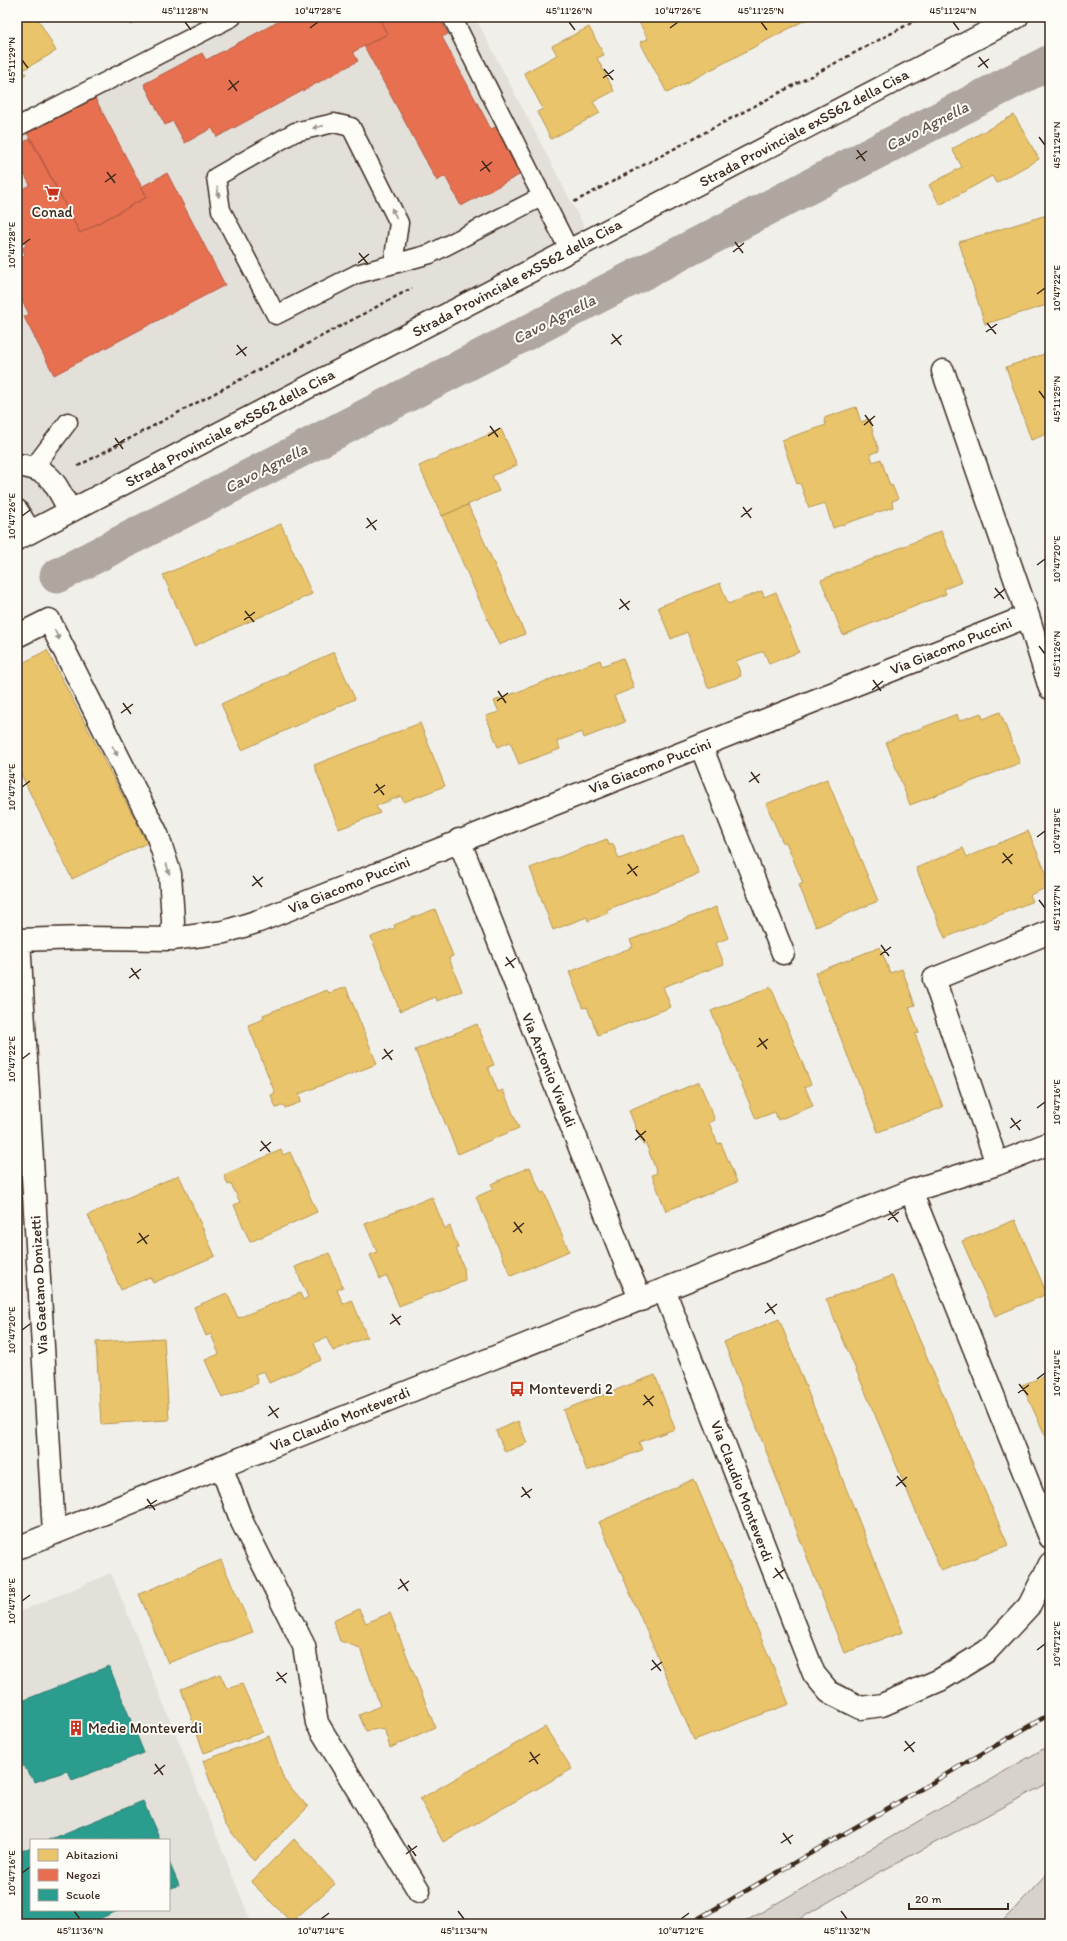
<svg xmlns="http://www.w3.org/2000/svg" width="1067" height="1941" font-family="Itim,sans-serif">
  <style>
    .built { fill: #e3e0da; fill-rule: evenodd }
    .green { fill: #d7d2cc; stroke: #897e75 }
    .homes { fill: #e9c46a; stroke: #b59653 }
    .shops { fill: #e76f51; stroke: #b35a42 }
    .schools { fill: #2a9d8f; stroke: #2f7a6d }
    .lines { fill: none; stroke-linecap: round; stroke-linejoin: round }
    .canal { stroke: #aea69f; stroke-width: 35 }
    .lane-casing { stroke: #3b2a1e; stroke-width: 21 }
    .street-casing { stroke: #3b2a1e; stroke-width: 25 }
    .secondary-casing { stroke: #3b2a1e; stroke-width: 25 }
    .path { stroke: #3b2a1e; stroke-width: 2.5; stroke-dasharray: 4 3; stroke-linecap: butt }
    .lane { stroke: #fdfcf7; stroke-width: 18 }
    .street { stroke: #fdfcf7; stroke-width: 22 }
    .secondary { stroke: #fdfcf7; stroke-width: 22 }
    .rail-casing { stroke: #3b2a1e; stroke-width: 4.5 }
    .rail { stroke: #fdfcf7; stroke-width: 3; stroke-dasharray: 9; stroke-linecap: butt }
    .oneway { fill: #9c938a }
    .ticks { fill: none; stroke: #3b2a1e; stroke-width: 1.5 }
    .labels { text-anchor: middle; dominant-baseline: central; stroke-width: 4; stroke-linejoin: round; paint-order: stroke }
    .street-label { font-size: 15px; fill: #3b2a1e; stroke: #fdfcf7 }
    .poi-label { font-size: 15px; fill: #3b2a1e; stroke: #fdfcf7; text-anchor: start }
    .water-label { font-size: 16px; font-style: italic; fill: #63554b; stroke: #fdfcf7 }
    .neatline { fill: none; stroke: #3b2a1e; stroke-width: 1.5 }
    .ticks-label { font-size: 10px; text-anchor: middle; fill: #3b2a1e }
  </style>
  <rect width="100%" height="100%" fill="#f1efea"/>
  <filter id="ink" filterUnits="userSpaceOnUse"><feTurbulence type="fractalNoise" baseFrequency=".025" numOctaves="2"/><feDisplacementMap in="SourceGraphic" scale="8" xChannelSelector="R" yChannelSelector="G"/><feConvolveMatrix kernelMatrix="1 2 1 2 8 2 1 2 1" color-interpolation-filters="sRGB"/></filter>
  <g filter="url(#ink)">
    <!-- built -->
    <path class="built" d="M 205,17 L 475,17 L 586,230 L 17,528 L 17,121 Z
      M 111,1573 L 252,1924 L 17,1924 L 17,1613 ZM 31,1840 L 169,1840 L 169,1910 L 31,1910 Z"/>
    <!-- green -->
    <path class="green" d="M 1050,1745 L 1050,1782 L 876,1874 L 791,1924 L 741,1924 Z
      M 1050,1871 L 1049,1924 L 1000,1924 Z"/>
    <!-- homes -->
    <path class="homes" d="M 17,17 L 37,17 L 56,51 L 23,70 L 26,74 L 17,79 Z
      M 127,17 L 146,17 L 131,25 Z
      M 643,17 L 811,17 L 667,93 L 640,42 L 648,39 L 638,20 Z
      M 589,27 L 604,55 L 597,58 L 614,91 L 593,102 L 600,113 L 551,139 L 537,112 L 543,109 L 524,73 L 557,55 L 552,46 Z
      M 1014,115 L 1039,159 L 996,183 L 992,176 L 940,205 L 929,185 L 962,167 L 952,149 Z
      M 1050,214 L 1050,304 L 985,324 L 959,242 Z
      M 1050,352 L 1050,433 L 1031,440 L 1006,367 Z
      M 856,407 L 861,422 L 869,419 L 879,451 L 870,454 L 873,462 L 881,459 L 890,486 L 892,485 L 898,499 L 892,501 L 893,507 L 833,528 L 825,503 L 809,508 L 800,483 L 797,484 L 782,440 L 826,425 L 824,418 Z
      M 501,429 L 517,465 L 492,476 L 499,491 L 442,516 L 419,466 Z
      M 468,505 L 525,634 L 499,645 L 442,516 Z
      M 281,524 L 312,594 L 194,646 L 163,575 Z
      M 941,531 L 962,582 L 944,589 L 946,594 L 843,635 L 821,580 Z
      M 720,583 L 728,604 L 762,591 L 764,597 L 776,592 L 799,652 L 769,664 L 764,651 L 736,661 L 741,676 L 708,688 L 687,632 L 671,639 L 658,607 Z
      M 47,650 L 147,843 L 72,879 L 17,766 L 17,666 Z
      M 334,652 L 355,699 L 242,750 L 221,704 Z
      M 623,658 L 634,688 L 614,696 L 625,722 L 584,738 L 582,732 L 557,741 L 560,749 L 519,764 L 510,742 L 498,747 L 486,716 L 499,712 L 494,701 L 600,660 L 602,666 Z
      M 1000,712 L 1020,763 L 910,805 L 886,742 L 957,714 L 959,721 L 981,713 L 983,719 Z
      M 420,723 L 445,786 L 404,802 L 401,796 L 376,806 L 380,813 L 339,829 L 314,765 Z
      M 827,779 L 878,901 L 816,927 L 799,885 L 803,883 L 786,842 L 783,843 L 766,804 Z
      M 1028,831 L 1050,882 L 1050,886 L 1030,895 L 1033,901 L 945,938 L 916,868 L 963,848 L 967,857 Z
      M 683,835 L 699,874 L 606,910 L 608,913 L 588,921 L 587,917 L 553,930 L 530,868 L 607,839 L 609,845 L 613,844 L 619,859 Z
      M 716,907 L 728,938 L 716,943 L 724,964 L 663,987 L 671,1007 L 598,1035 L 587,1007 L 583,1008 L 569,972 L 633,947 L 630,940 Z
      M 435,909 L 453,956 L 449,958 L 462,991 L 437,1001 L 436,997 L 400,1011 L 371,937 L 395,928 L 394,925 Z
      M 880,947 L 890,973 L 902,969 L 915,1005 L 909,1007 L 919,1033 L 915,1034 L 943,1107 L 878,1132 L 815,973 Z
      M 346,987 L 377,1064 L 299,1094 L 301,1102 L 285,1108 L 284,1105 L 276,1108 L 271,1095 L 275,1093 L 248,1025 L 264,1019 L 263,1015 L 327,990 L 329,993 Z
      M 771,987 L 811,1084 L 805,1087 L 813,1106 L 778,1120 L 775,1112 L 756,1119 L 711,1011 Z
      M 477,1024 L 494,1065 L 488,1067 L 498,1092 L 503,1090 L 519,1128 L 458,1154 L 415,1050 Z
      M 699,1082 L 715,1120 L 709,1123 L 718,1144 L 721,1143 L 737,1182 L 666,1211 L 652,1175 L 657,1173 L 646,1144 L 643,1145 L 629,1111 Z
      M 281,1150 L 283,1155 L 290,1152 L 317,1212 L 250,1242 L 234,1205 L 240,1202 L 231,1184 L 228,1185 L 224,1175 Z
      M 530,1167 L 541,1193 L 544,1192 L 569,1251 L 511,1276 L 476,1197 L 494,1189 L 491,1184 Z
      M 179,1175 L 215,1256 L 153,1283 L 150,1277 L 121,1290 L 88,1215 Z
      M 432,1197 L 445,1229 L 450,1226 L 458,1248 L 456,1249 L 464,1268 L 465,1280 L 399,1306 L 387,1276 L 380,1279 L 370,1255 L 377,1252 L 365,1224 Z
      M 1015,1220 L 1047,1294 L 995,1316 L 962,1241 Z
      M 329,1253 L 343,1287 L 337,1290 L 343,1304 L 352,1300 L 367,1337 L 333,1351 L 326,1337 L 314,1343 L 321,1360 L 269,1383 L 264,1371 L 255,1374 L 258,1383 L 222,1398 L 205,1360 L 219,1354 L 211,1334 L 206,1336 L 194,1307 L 227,1293 L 238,1318 L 300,1293 L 303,1300 L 308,1297 L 295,1267 Z
      M 17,1268 L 19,1268 L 19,1288 L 17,1288 Z
      M 892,1276 L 1008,1545 L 941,1571 L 826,1299 Z
      M 779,1319 L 903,1632 L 844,1653 L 724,1342 Z
      M 164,1338 L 169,1420 L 101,1424 L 96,1342 Z
      M 1050,1374 L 1050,1446 L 1022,1385 Z
      M 655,1375 L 675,1429 L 639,1442 L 642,1450 L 587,1471 L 563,1410 Z
      M 518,1421 L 527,1443 L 505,1452 L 496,1431 Z
      M 694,1479 L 789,1704 L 694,1740 L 599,1522 Z
      M 221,1560 L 253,1632 L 168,1663 L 139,1594 Z
      M 359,1609 L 366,1623 L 390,1613 L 435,1727 L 390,1748 L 384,1728 L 366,1731 L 359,1715 L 380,1706 L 360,1648 L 340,1641 L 333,1621 Z
      M 220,1674 L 227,1689 L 242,1684 L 263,1732 L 204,1753 L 181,1689 Z
      M 545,1727 L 572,1769 L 443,1842 L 420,1799 Z
      M 269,1736 L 284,1780 L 308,1807 L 254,1861 L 225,1824 L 203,1761 Z
      M 294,1839 L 335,1884 L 291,1922 L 251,1882 Z"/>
    <!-- shops -->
    <path class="shops" d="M 287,17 L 378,17 L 387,34 L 353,52 L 358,61 L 217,137 L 212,128 L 185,143 L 173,121 L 165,125 L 144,84 L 202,53 L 206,60 Z
      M 378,17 L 439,17 L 448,34 L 442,37 L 491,129 L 498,126 L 523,173 L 461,206 L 445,176 L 437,181 L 364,46 L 387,34 Z
      M 95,98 L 147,197 L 80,233 L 27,133 Z
      M 31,138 L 80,233 L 147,197 L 141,187 L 167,173 L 225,285 L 54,375 L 24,317 L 29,314 L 17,291 L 17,286 L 22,283 L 17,273 L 17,259 L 25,255 L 22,248 L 26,246 L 17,229 L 17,192 L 30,185 L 20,166 L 17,168 L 17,146 Z"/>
    <!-- schools -->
    <path class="schools" d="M 109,1666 L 144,1753 L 72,1780 L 67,1771 L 35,1782 L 19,1760 L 17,1761 L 17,1703 Z
      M 143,1801 L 160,1840 L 48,1840 Z
      M 31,1847 L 31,1910 L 120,1910 L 87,1924 L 17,1924 L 17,1848 L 19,1852 Z
      M 169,1862 L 179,1885 L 169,1889 Z"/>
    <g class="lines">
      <!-- canal -->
      <path class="canal" d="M 57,576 L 1050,62"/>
      <defs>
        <path id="lane" d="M 452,17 L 569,250
          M 17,127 L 232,17
          M 393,264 L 399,223 L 351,127 L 334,123 L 295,132 L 216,177 L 221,210 L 276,315 L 357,274 L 430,254 L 541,197
          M 34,467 L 68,422"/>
        <path id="street" d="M 17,465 C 53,469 54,483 70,511
          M 17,511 L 30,532
          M 1028,616 L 1050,688
          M 17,636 L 49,620 L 157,834 L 170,874 L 173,921 L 172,939
          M 701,746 L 783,953
          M 459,840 L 628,1270 L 641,1300
          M 17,940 L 84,938 L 172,939 L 224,932 L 259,921 L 1028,616 L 943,371
          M 19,940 L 54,1533
          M 997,1164 L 934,979 L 1050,932
          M 911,1191 L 1050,1537
          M 664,1290 L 814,1674 L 829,1692 L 861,1708 L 882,1705 L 940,1680 L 987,1651 L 1029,1606 L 1050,1564
          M 221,1466 L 242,1522 L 304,1646 L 317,1723 L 419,1891
          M 17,1548 L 911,1191 L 997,1164 L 1050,1143"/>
        <path id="secondary" d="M 17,539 L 1017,17"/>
      </defs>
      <!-- lane casing -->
      <use href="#lane" class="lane-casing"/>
      <!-- street casing -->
      <use href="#street" class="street-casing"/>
      <!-- secondary casing -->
      <use href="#secondary" class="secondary-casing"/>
      <!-- path -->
      <path class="path" d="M 574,202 L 922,17
        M 78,466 L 412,288"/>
      <!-- lane -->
      <use href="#lane" class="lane"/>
      <!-- street -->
      <use href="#street" class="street"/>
      <!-- secondary -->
      <use href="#secondary" class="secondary"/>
      <defs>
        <path id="rail" d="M 689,1924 L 1050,1714"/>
      </defs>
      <!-- rail casing -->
      <use href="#rail" class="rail-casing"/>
      <!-- rail -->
      <use href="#rail" class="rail"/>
    </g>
    <!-- one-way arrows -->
    <defs><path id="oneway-solid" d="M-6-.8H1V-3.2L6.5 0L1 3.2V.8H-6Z"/></defs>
    <g class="oneway">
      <use href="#oneway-solid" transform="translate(318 127) rotate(167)"/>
      <use href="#oneway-solid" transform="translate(218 192) rotate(81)"/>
      <use href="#oneway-solid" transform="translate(394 213) rotate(-117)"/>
      <use href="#oneway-solid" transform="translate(57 635) rotate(63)"/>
      <use href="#oneway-solid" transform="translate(115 751) rotate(63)"/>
      <use href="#oneway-solid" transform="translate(168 869) rotate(74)"/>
    </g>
  </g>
  <!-- ticks -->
  <path class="ticks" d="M 185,22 L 191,30M 569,22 L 575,30M 761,22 L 767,30M 953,22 L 959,30M 310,28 L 318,22M 670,28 L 678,22M 979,57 L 988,68M 22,60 L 28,68M 978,67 L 989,59M 604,69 L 613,80M 603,78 L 614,70M 229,80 L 237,91M 228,90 L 239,81M 1039,137 L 1045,145M 857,150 L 865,161M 856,159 L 867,151M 482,161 L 490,172M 480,171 L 492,162M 107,172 L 115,183M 105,182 L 116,174M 735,242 L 743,253M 22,245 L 30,239M 733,252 L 744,243M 359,253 L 368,264M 358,263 L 369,254M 1037,294 L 1045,288M 987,323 L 996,334M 986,332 L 997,324M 612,334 L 621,345M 611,344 L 622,335M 237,345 L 246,356M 236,355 L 247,347M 1039,391 L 1045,399M 865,415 L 873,426M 864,425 L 875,416M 490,426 L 498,437M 488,436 L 500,428M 115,438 L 123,449M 113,447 L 125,439M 743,507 L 751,518M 22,516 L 30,510M 741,517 L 752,508M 367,518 L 376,530M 366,528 L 377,520M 1037,565 L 1045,559M 995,588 L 1004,599M 994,598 L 1005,589M 620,599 L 629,610M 619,609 L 630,601M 245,611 L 254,622M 244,620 L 255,612M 1039,646 L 1045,654M 873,680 L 881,691M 872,690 L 883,681M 498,691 L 506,703M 497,701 L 508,693M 123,703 L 131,714M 121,713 L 133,704M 751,772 L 759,783M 749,782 L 760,774M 376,784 L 384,795M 22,787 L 30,781M 374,793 L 385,785M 1037,837 L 1045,831M 1003,853 L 1012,864M 1002,863 L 1013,854M 628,864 L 637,876M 627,874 L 638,866M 253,876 L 262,887M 252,886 L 263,877M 1039,900 L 1045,908M 881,945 L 889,956M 880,955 L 891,947M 506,957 L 514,968M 505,966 L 516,958M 131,968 L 139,979M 129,978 L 141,969M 759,1038 L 767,1049M 757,1047 L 768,1039M 384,1049 L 392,1060M 22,1059 L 30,1053M 382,1059 L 393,1050M 1037,1108 L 1045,1102M 1011,1118 L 1020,1130M 1010,1128 L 1021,1120M 636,1130 L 645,1141M 635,1140 L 646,1131M 261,1141 L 270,1152M 260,1151 L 271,1142M 889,1211 L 898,1222M 888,1220 L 899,1212M 514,1222 L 522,1233M 513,1232 L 524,1223M 139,1233 L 147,1244M 137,1243 L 149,1235M 767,1303 L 775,1314M 765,1313 L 777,1304M 392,1314 L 400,1325M 390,1324 L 401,1316M 22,1330 L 30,1324M 1037,1379 L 1045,1373M 1019,1384 L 1028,1395M 1018,1393 L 1029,1385M 644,1395 L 653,1406M 643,1405 L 654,1396M 269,1406 L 278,1418M 268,1416 L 279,1408M 897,1476 L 906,1487M 896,1486 L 907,1477M 522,1487 L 530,1498M 521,1497 L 532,1489M 147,1499 L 155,1510M 145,1508 L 157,1500M 775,1568 L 783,1579M 773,1578 L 785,1569M 400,1579 L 408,1591M 398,1589 L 409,1581M 22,1601 L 30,1595M 1037,1650 L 1045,1644M 652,1660 L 661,1671M 651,1670 L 662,1662M 277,1672 L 286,1683M 276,1681 L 287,1673M 905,1741 L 914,1752M 904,1751 L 915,1742M 530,1752 L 538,1764M 529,1762 L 540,1754M 155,1764 L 163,1775M 154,1774 L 165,1765M 783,1833 L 791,1844M 781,1843 L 793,1835M 408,1845 L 416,1856M 406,1854 L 417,1846M 22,1873 L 30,1867M 74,1911 L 80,1919M 458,1911 L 464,1919M 841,1911 L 847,1919M 321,1919 L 329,1913M 681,1919 L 689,1913"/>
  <!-- icons -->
  <defs>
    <symbol id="supermarket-bare" viewBox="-9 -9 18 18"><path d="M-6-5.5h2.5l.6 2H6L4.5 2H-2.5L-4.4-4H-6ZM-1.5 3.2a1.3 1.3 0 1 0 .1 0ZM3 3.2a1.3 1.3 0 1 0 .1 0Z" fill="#c8321e" stroke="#fdfcf7" stroke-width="2.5" paint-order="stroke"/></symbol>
    <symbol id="bus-bare" viewBox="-9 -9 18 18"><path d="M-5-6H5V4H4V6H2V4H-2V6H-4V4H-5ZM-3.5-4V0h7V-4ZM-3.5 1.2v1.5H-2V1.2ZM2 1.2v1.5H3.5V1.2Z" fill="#c8321e" stroke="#fdfcf7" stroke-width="2.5" paint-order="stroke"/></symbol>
    <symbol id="building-bare" viewBox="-9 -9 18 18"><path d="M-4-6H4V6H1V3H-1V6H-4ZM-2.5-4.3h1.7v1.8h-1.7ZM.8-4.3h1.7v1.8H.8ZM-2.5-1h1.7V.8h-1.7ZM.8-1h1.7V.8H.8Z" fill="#c8321e" stroke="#fdfcf7" stroke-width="2.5" paint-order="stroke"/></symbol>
  </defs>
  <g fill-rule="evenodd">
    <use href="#supermarket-bare" x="41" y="182" width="22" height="22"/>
    <use href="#bus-bare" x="506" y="1378" width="22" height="22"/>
    <use href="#building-bare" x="65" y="1717" width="22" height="22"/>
  </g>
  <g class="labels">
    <!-- street labels -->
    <g class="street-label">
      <text transform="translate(804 128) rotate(-28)">Strada Provinciale exSS62 della Cisa</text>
      <text transform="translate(517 278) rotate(-28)">Strada Provinciale exSS62 della Cisa</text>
      <text transform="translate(230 428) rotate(-28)">Strada Provinciale exSS62 della Cisa</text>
      <text transform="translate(951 646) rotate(-22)">Via Giacomo Puccini</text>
      <text transform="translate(650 766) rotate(-21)">Via Giacomo Puccini</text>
      <text transform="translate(349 885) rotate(-22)">Via Giacomo Puccini</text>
      <text transform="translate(549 1070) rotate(68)">Via Antonio Vivaldi</text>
      <text transform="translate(39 1285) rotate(-93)">Via Gaetano Donizetti</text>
      <text transform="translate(340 1419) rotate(-22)">Via Claudio Monteverdi</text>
      <text transform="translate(742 1491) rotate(69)">Via Claudio Monteverdi</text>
    </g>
    <!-- poi labels -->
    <g class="poi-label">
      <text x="52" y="212" text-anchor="middle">Conad</text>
      <text x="529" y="1389">Monteverdi 2</text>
      <text x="88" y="1728">Medie Monteverdi</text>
    </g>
    <!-- water labels -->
    <g class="water-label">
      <text transform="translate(927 126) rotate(-27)">Cavo Agnella</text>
      <text transform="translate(554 319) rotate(-27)">Cavo Agnella</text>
      <text transform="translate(266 468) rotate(-27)">Cavo Agnella</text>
    </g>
  </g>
  <!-- margin -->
  <rect width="1067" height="1941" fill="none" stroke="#fdfcf7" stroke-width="44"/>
  <!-- legend -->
  <rect x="30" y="1839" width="140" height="72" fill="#fdfcf7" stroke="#afa8a0"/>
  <rect x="38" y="1849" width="20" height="12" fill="#e9c46a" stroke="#afa8a0"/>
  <text x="66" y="1859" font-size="12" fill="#3b2a1e">Abitazioni</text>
  <rect x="38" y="1869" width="20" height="12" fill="#e76f51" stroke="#afa8a0"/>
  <text x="66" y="1879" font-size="12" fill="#3b2a1e">Negozi</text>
  <rect x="38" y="1889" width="20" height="12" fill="#2a9d8f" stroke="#afa8a0"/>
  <text x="66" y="1899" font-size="12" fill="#3b2a1e">Scuole</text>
  <!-- scale -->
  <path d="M909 1903v6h99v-6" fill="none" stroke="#3b2a1e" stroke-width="2"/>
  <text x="915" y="1903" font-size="12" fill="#3b2a1e" stroke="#fdfcf7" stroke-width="3" paint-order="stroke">20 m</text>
  <rect x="22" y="22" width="1023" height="1897" class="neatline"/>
  <g class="ticks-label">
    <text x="185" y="14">45°11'28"N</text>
    <text x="318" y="14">10°47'28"E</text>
    <text x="569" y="14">45°11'26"N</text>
    <text x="678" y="14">10°47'26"E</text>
    <text x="761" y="14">45°11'25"N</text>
    <text x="953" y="14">45°11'24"N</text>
    <text transform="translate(11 60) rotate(-90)" y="4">45°11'29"N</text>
    <text transform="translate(1056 145) rotate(-90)" y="4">45°11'24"N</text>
    <text transform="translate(11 245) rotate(-90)" y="4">10°47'28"E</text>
    <text transform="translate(1056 288) rotate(-90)" y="4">10°47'22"E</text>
    <text transform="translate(1056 399) rotate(-90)" y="4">45°11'25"N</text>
    <text transform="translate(11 516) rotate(-90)" y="4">10°47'26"E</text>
    <text transform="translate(1056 559) rotate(-90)" y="4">10°47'20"E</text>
    <text transform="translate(1056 654) rotate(-90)" y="4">45°11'26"N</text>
    <text transform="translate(11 787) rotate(-90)" y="4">10°47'24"E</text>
    <text transform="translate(1056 831) rotate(-90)" y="4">10°47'18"E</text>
    <text transform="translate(1056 908) rotate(-90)" y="4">45°11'27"N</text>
    <text transform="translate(11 1059) rotate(-90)" y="4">10°47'22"E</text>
    <text transform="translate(1056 1102) rotate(-90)" y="4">10°47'16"E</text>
    <text transform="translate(11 1330) rotate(-90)" y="4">10°47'20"E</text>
    <text transform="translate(1056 1373) rotate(-90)" y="4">10°47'14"E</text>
    <text transform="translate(11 1601) rotate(-90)" y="4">10°47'18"E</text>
    <text transform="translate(1056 1644) rotate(-90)" y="4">10°47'12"E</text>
    <text transform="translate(11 1873) rotate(-90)" y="4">10°47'16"E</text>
    <text x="80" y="1934">45°11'36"N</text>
    <text x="321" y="1934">10°47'14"E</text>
    <text x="464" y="1934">45°11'34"N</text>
    <text x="681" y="1934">10°47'12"E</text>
    <text x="847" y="1934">45°11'32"N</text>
  </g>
</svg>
